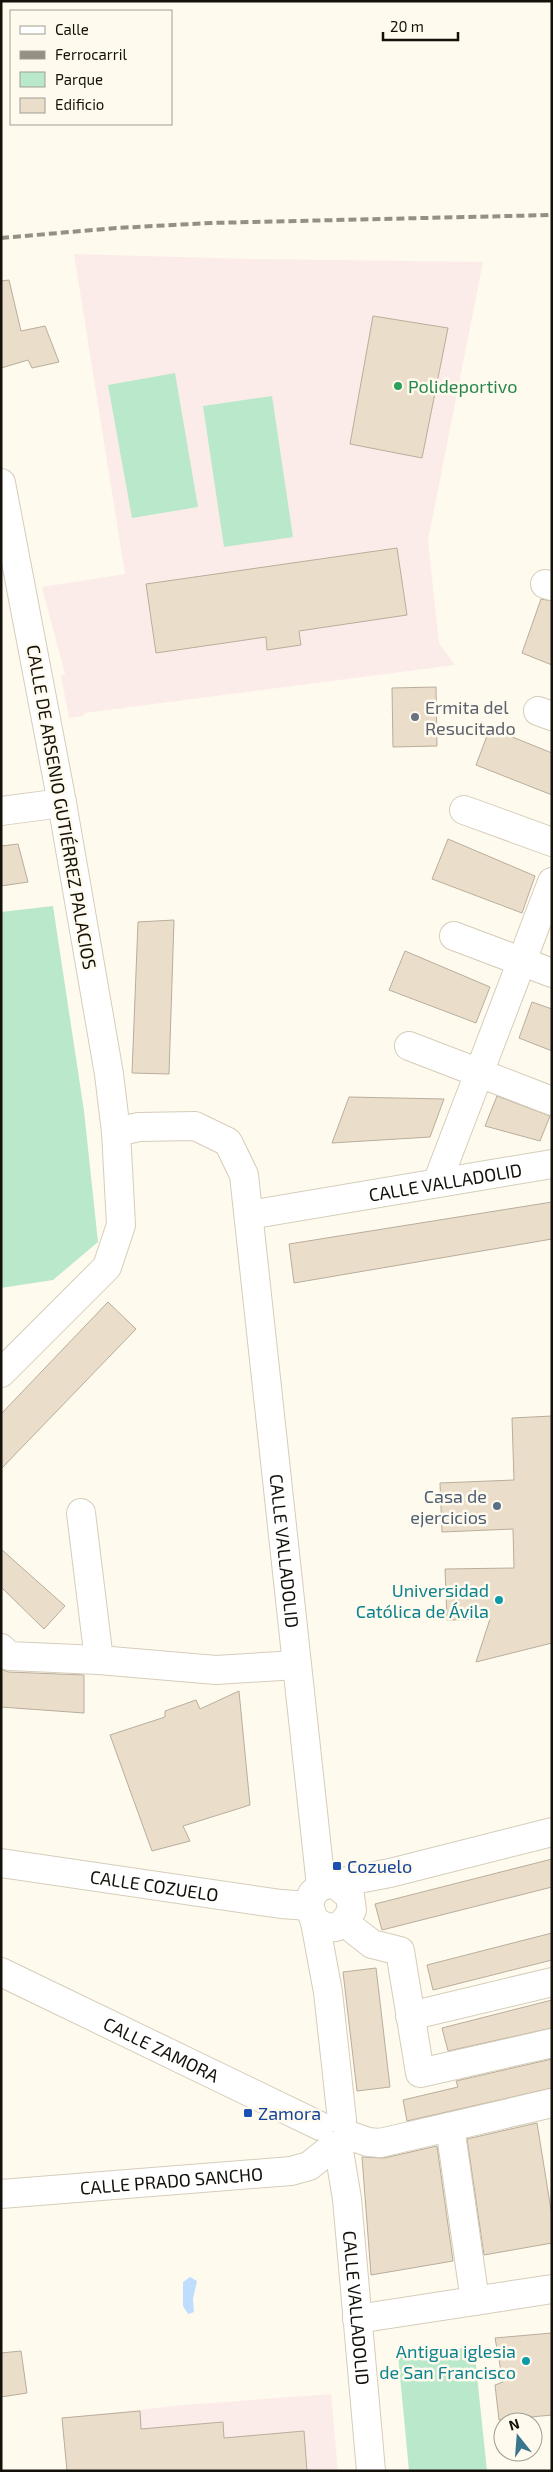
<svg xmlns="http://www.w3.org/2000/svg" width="553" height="2472" font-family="'Exo 2',sans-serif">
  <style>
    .education { fill: #fcece9 }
    .green { fill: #b9e9ca }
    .water { fill: #bfdefd }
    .building { fill: #eadecb; stroke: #b9ad9b }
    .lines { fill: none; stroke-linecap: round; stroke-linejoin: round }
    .street-casing { stroke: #d6cdba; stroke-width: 30 }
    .secondary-casing { stroke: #d6cdba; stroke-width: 30 }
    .street { stroke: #fff; stroke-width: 28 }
    .secondary { stroke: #fff; stroke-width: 28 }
    .rail { stroke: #949086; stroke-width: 4; stroke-dasharray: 8 4; stroke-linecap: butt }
    .leisure-dot { fill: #2e9e5b; stroke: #fffaee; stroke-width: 2 }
    .worship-dot { fill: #6b7280; stroke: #fffaee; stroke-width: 2 }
    .service-dot { fill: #5c6f8a; stroke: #fffaee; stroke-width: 2 }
    .culture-dot { fill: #0f9aa8; stroke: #fffaee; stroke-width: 2 }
    .transit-dot { fill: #1a4fb4; stroke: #fffaee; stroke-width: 2 }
    .labels { text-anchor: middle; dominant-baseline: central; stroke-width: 5; stroke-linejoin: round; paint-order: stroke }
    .leisure-label { font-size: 18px; fill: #27864d; stroke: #fffaee; text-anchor: start }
    .worship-label { font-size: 18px; fill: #5b616d; stroke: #fffaee; text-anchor: start }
    .street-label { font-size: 18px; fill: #14110a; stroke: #fffaee }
    .service-label { font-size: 18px; fill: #4e5e75; stroke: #fffaee; text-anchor: end }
    .culture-label { font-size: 18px; fill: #0d838f; stroke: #fffaee; text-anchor: end }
    .transit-label { font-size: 18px; fill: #164399; stroke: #fffaee; text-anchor: start }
  </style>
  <rect width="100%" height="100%" fill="#fffaee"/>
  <!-- education -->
  <path class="education" d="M 74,254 L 249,259 L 483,262 L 428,540 L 439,643 L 455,665 L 84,713 L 83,716 L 69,718 L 61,676 L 65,674 L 42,587 L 125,574 Z
    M 331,2394 L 338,2471 L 67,2471 L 62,2418 L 185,2405 Z"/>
  <!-- green -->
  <path class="green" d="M 175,373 L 198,507 L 132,518 L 108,385 Z
    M 272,396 L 293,537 L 224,547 L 203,406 Z
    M 53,906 L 84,1111 L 98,1242 L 53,1280 L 1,1288 L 1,912 Z
    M 474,2347 L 487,2471 L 409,2471 L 398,2355 Z"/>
  <!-- water -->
  <path class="water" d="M 190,2277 L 197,2281 L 193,2299 L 194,2312 L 188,2314 L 183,2306 L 183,2282 Z"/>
  <!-- building -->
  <path class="building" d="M 9,280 L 21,331 L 45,326 L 59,362 L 32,368 L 28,360 L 1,368 L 1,281 Z
    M 373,316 L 448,328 L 422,458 L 350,444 Z
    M 397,548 L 407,615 L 299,631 L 301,645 L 267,650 L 266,637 L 156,653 L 146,584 Z
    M 541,599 L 552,601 L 552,665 L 522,653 Z
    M 436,687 L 437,746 L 393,747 L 392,688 Z
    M 490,728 L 552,753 L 552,795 L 476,765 Z
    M 448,839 L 535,876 L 522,913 L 432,879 Z
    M 18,844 L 28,882 L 1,886 L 1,846 Z
    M 174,920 L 169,1074 L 132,1073 L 138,922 Z
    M 405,951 L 490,987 L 476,1023 L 389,990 Z
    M 532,1002 L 552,1009 L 552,1051 L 519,1038 Z
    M 497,1096 L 550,1116 L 540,1141 L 485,1126 Z
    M 349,1097 L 444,1099 L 430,1137 L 332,1143 Z
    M 552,1202 L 552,1239 L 294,1283 L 289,1244 Z
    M 108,1302 L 136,1329 L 1,1469 L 1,1414 Z
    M 552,1416 L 552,1643 L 476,1662 L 490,1619 L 447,1620 L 445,1569 L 514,1568 L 513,1529 L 442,1532 L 440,1483 L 514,1480 L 512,1418 Z
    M 1,1549 L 65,1606 L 44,1629 L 1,1587 Z
    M 1,1669 L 8,1672 L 84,1675 L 84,1713 L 1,1707 Z
    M 239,1691 L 250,1805 L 183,1826 L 190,1841 L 152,1851 L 110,1735 L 165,1717 L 165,1711 L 196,1700 L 200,1709 Z
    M 552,1859 L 552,1887 L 382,1930 L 375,1904 Z
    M 552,1933 L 552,1960 L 433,1990 L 427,1965 Z
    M 376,1968 L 390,2087 L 357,2091 L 343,1972 Z
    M 552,2000 L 552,2028 L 448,2051 L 442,2028 Z
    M 552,2059 L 552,2088 L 407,2121 L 403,2100 L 458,2087 L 456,2081 Z
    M 537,2123 L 552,2216 L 552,2243 L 484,2255 L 467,2139 Z
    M 437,2146 L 453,2261 L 371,2275 L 362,2157 L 384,2158 Z
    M 552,2333 L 552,2415 L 499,2420 L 495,2385 L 503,2382 L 495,2338 Z
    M 21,2351 L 27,2393 L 1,2397 L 1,2353 Z
    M 140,2411 L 141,2429 L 223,2422 L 224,2438 L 304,2431 L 307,2471 L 67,2471 L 62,2418 Z"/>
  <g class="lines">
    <defs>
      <g id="street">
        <path d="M 1,483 L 62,803"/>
        <path d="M 545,584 L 552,586"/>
        <path d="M 538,711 L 552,716"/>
        <path d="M 464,810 L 552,842"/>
        <path d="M 454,936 L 552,973"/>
        <path d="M 409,1046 L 552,1101"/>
        <path d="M 437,1183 L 552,882"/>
        <path id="s1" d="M 249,1215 L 552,1164"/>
        <path d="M 81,1513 L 99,1660"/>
        <path d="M 1,1648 L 9,1656 L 99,1660 L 216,1670 L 296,1665"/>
        <path d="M 345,1923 L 372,1944 L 400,1951 L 420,2073 L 552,2043"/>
        <path d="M 410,2016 L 552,1982"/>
        <path d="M 450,2127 L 475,2301"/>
        <path d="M 357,2319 L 552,2289"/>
      </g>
      <g id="secondary">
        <path d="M 1,811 L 62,803 L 109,1074 L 116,1132 L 121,1225 L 107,1267 L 1,1373"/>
        <path id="s2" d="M 116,1132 L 139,1127 L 195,1126 L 228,1142 L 244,1175 L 321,1886"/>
        <path id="s3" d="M 1,1863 L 281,1904 L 309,1906"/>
        <path d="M 336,1885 L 350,1896 L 352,1910 C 342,1928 334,1932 315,1922 L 309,1906 L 312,1894 L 321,1886 L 390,1873 L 552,1832"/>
        <path d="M 315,1922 L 328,1992 L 342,2120"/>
        <path id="s4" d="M 1,1972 L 320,2126"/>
        <path d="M 348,2135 L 368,2142 L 380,2143 L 552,2103"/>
        <path id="s5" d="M 338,2145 L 347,2199 L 371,2471"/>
        <path id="s6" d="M 1,2194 L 291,2171 L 309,2166 L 334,2146"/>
      </g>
    </defs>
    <!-- street casing -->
    <use href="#street" class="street-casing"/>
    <!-- secondary casing -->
    <use href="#secondary" class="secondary-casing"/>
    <!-- street -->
    <use href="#street" class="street"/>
    <!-- secondary -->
    <use href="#secondary" class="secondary"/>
    <!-- rail -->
    <path class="rail" d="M 1,238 L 116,228 L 211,223 L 552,215"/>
  </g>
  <!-- markers -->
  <circle class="leisure-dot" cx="398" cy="386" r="5"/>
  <circle class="worship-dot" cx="415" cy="717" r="5"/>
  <circle class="service-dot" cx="497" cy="1506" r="5"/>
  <g class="culture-dot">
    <circle cx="499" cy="1600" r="5"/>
    <circle cx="526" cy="2361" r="5"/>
  </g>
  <g class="transit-dot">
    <rect x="332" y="1861" width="10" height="10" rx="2.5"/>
    <rect x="243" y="2108" width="10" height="10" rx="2.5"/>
  </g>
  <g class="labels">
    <!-- leisure labels -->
    <g class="leisure-label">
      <text x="408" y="386">Polideportivo</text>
    </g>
    <!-- worship labels -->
    <g class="worship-label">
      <text x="425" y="707">Ermita del<tspan x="425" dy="21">Resucitado</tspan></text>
    </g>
    <!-- street labels -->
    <g class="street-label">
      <text transform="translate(62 807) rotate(80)">CALLE DE ARSENIO GUTIÉRREZ PALACIOS</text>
      <text stroke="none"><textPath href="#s1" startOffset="199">CALLE VALLADOLID</textPath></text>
      <text stroke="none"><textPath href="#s2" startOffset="531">CALLE VALLADOLID</textPath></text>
      <text stroke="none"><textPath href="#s3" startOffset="155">CALLE COZUELO</textPath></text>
      <text stroke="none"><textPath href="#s4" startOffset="178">CALLE ZAMORA</textPath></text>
      <text stroke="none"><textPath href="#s6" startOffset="171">CALLE PRADO SANCHO</textPath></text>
      <text stroke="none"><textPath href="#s5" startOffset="164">CALLE VALLADOLID</textPath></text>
    </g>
    <!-- service labels -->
    <g class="service-label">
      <text x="487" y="1496">Casa de<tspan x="487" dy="21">ejercicios</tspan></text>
    </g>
    <!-- culture labels -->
    <g class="culture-label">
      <text x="489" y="1590">Universidad<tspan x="489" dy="21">Católica de Ávila</tspan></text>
      <text x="516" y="2351">Antigua iglesia<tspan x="516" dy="21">de San Francisco</tspan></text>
    </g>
    <!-- transit labels -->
    <g class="transit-label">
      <text x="347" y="1866">Cozuelo</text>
      <text x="258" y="2113">Zamora</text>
    </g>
  </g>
  <!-- border -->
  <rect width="553" height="2472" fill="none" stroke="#14110a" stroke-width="5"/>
  <!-- legend -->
  <rect x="10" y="10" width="162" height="115" fill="#fffaee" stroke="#a19d93"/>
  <rect x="20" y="26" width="25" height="8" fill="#ffffff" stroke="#a19d93"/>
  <text x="55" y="35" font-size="15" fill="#14110a">Calle</text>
  <rect x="20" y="51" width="25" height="8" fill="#949086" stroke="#a19d93"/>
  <text x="55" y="60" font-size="15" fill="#14110a">Ferrocarril</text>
  <rect x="20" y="72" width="25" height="15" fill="#b9e9ca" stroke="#a19d93"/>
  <text x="55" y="85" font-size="15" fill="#14110a">Parque</text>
  <rect x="20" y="98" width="25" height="15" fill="#eadecb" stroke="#a19d93"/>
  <text x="55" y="110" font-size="15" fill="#14110a">Edificio</text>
  <!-- north arrow -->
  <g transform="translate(518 2437) rotate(343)"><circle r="24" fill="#fffaee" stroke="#a19d93"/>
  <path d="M0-4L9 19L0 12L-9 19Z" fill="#39768d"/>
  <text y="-8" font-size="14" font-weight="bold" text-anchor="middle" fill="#14110a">N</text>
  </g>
  <!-- scale -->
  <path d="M383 32v8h75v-8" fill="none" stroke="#14110a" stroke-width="2.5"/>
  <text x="390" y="32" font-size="15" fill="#14110a" stroke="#fffaee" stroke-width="4" paint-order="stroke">20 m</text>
</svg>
